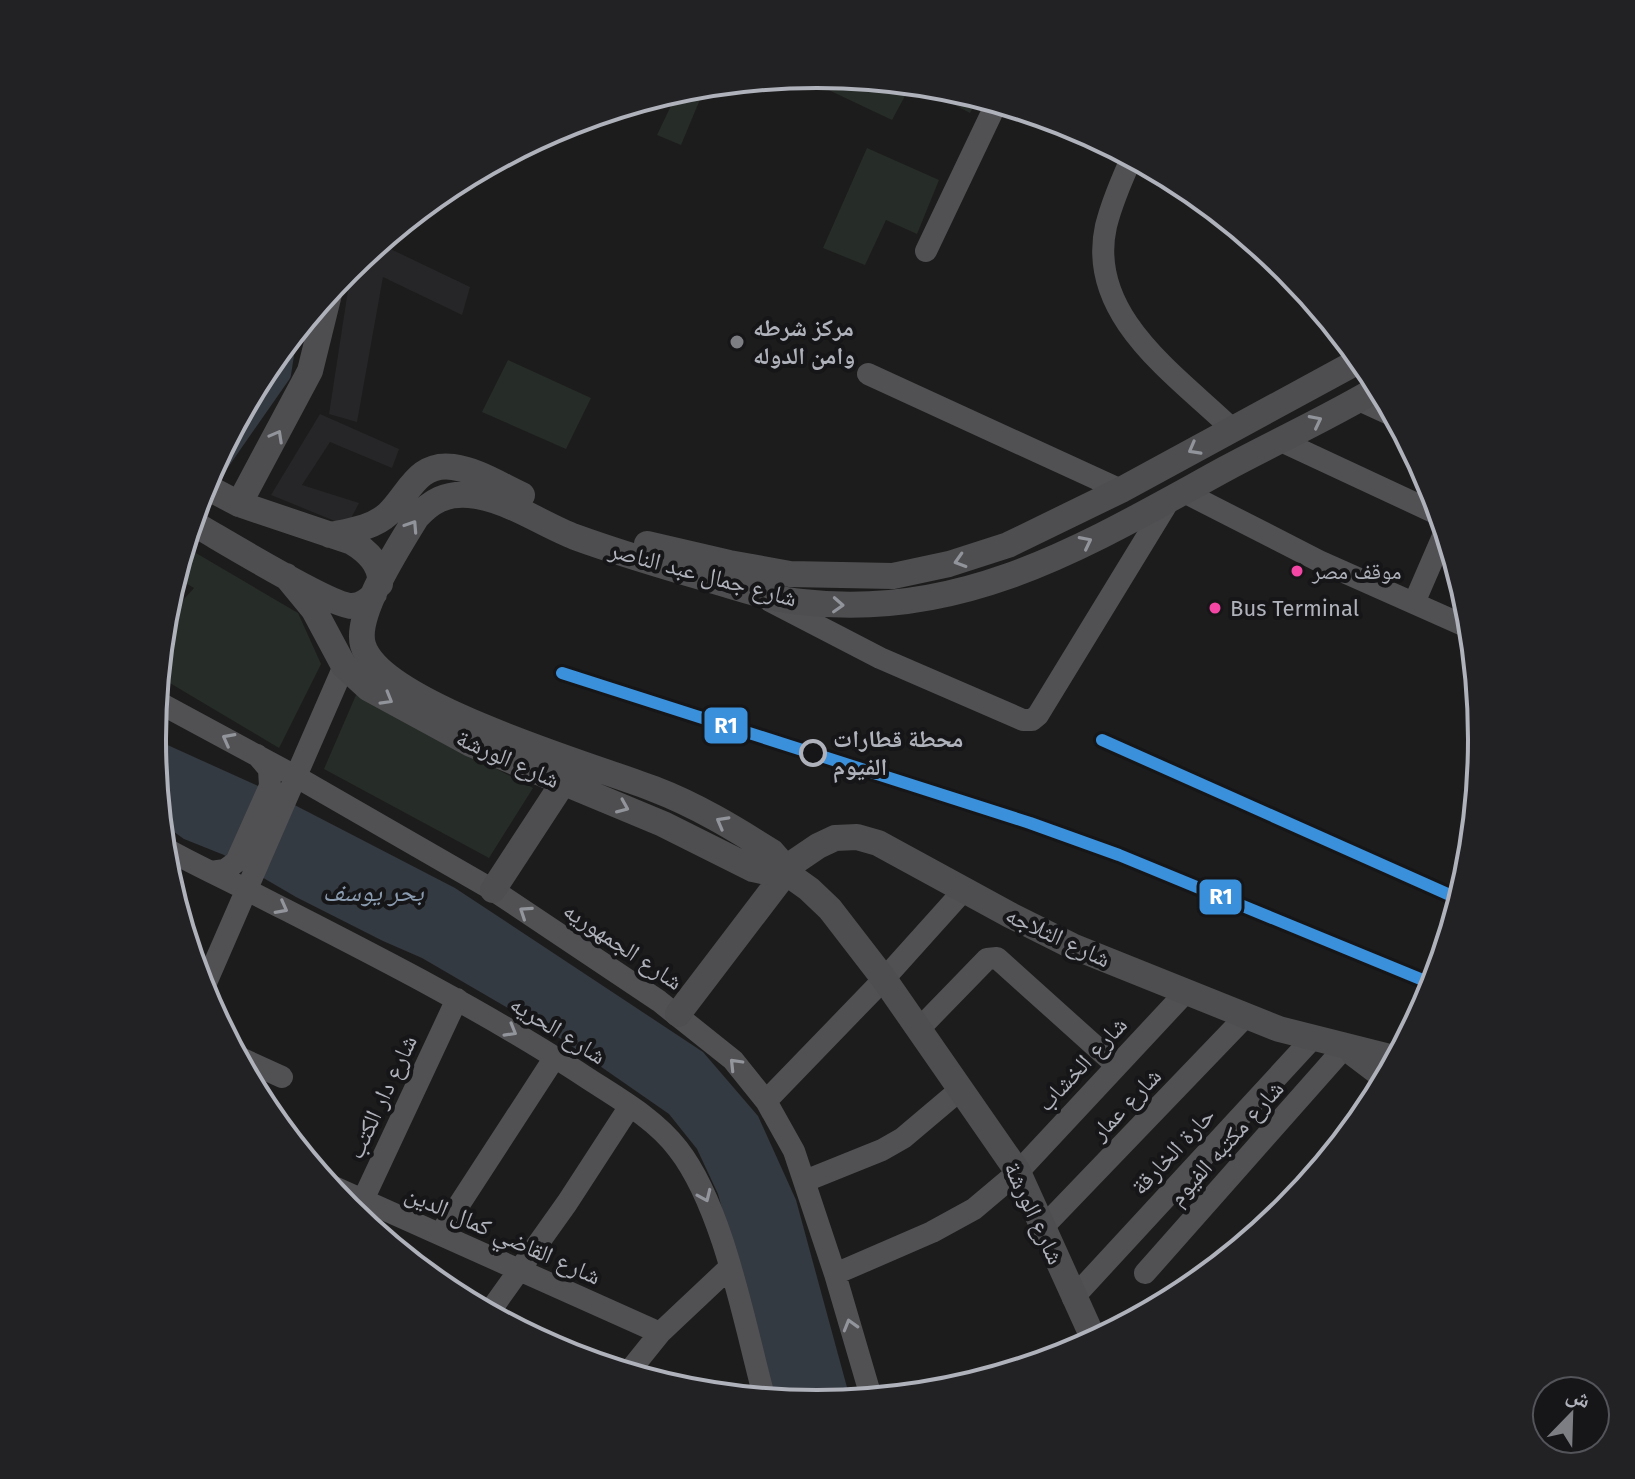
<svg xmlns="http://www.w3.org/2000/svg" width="1635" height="1479" font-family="'Fira Sans','Noto Naskh Arabic',sans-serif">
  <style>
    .built { fill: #262628 }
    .green { fill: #262c27 }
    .water { fill: #343a41 }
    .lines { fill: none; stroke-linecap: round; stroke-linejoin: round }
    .canal { stroke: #343a41; stroke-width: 18 }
    .minor { stroke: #515154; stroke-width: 22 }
    .major { stroke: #4e4e50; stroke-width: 26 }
    .rail-1-casing { stroke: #161618; stroke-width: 18 }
    .rail-1 { stroke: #3a90db; stroke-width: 12 }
    .oneway { stroke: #92949b }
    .oneway2 { stroke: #93959c }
    .poi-dot { fill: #7c7e83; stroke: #161618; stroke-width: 3 }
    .bus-dot { fill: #f346a5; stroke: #161618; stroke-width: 3 }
    .stop-dot { fill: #161618; stroke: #afb2bb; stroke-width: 4 }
    .labels { text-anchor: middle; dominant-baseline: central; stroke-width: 8; stroke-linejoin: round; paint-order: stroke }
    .bus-label { font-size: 22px; fill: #afb2bb; stroke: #161618; text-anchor: start }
    .poi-label { font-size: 24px; font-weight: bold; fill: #afb2bb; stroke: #161618; text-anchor: start }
    .street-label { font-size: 24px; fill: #afb2bb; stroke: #161618 }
    .stop-label { font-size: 24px; font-weight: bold; fill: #afb2bb; stroke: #161618; text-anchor: start }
    .water-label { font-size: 26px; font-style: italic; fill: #8b9cb1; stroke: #161618 }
    .rim { fill: none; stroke: #afb2bb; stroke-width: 4 }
    .line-badge { stroke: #161618; stroke-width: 3 }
    .badge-label { font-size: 22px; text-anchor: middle; font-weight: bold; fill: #fff }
  </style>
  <rect width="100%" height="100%" fill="#1c1c1c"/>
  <!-- built -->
  <path class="built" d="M 378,243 L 470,287 L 462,315 L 383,277 L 357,422 L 329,414 L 352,264 Z
    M 320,414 L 399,449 L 392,468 L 330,442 L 302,485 L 359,503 L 347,526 L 271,495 Z"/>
  <!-- green -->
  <path class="green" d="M 818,74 L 912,83 L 892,120 L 799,76 Z
    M 913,83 L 948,87 L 979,96 L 970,113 Z
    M 706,85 L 681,145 L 657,135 L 679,89 Z
    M 867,148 L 939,180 L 917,234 L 886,220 L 865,265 L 823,248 Z
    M 508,360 L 591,398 L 566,449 L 482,412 Z
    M 184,546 L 298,613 L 321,664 L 279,748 L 158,676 L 164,621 L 194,588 L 175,577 Z
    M 356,695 L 533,788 L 489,858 L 324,769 Z"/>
  <!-- water -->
  <path class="water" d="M 152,738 L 256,785 L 455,888 L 703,1052 L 758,1116 L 796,1200 L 851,1402 L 817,1405 L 775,1401 L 718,1194 L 697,1149 L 669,1114 L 561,1039 L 422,958 L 383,941 L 296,897 L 224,855 L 184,839 L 160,822 Z"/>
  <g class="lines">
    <!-- canal -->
    <path class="canal" d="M 211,476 L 282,374 L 287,342"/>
    <!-- minor -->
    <path class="minor" d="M 1132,157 C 1122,179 1112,202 1106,226 C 1086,315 1175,374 1231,428
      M 926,251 L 997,102
      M 868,374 L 1121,490
      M 1359,400 L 1396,417
      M 1279,440 L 1442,516
      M 1184,492 L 1319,561 L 1472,629
      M 770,601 L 880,658 L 1023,720 L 1032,720 L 1038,715 L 1170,499
      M 1414,603 L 1446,529
      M 156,701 L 295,776 L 493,890 L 659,1001 L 733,1060 L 766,1101 L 794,1151 L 835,1274 L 872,1400
      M 163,847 C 191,863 220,876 249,891 C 360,948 473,1004 578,1072 C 612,1095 653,1116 678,1149 C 724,1208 745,1327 765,1400
      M 211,872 L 225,870 L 236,862 L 270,786 L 269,769 L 257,755
      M 202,992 L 344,666
      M 919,1029 L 987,959 L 997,958 L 1116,1065
      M 236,1056 L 282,1077
      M 766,1101 L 884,979 L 964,890
      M 805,1181 L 882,1150 L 903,1138 L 961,1089
      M 325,1183 L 660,1333
      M 355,1217 L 457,999
      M 1044,1226 L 1245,1017
      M 440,1234 L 555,1057
      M 1145,1273 L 1345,1047
      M 835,1274 L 932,1232 L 974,1209 L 1018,1172 L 1185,993
      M 1073,1298 L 1312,1039
      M 488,1314 L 567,1203 L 630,1106
      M 627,1374 L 660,1333 L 729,1268"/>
    <!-- major -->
    <path class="major" d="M 203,485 L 239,504 L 352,542 C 367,551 382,565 380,584
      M 239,504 L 310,371 L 330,290
      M 191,522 C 218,537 331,607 353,606 C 362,605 369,600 374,594
      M 330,535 C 349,531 373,528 388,514 C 409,494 417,462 453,467 C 477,470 500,485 522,495
      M 647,544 L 729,563 L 790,574 L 893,576 L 949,564 L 1008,545 L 1121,490 L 1362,359
      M 286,576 L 314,610 L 344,666 L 368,688 L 471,744 L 663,824 L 753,869 L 767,872 L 781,869
      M 493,890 L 563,783
      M 678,1014 L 793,863 L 818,846 L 835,838 L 857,837 L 878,843 L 1010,915 L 1072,946 L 1279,1029 L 1398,1059
      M 1354,1054 L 1387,1079
      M 1095,1342 L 1018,1172 L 884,979 L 830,909 L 809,889 L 781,869 L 779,860 L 772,852 C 734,828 696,805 654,789 C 595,766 381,705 363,645 C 354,614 400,545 416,518 C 431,501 446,493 469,495 C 506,498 541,524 575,537 C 619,553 663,566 708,579 C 738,588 770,599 802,602 C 964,621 1088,544 1225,469 C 1277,441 1330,417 1380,387"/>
    <defs>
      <path id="rail-1" d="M 562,673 L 1030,823 L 1119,855 L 1435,985
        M 1102,740 L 1461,900"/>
    </defs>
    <!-- rail-1 casing -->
    <use href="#rail-1" class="rail-1-casing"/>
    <!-- rail-1 -->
    <use href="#rail-1" class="rail-1"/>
  </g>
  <!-- one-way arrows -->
  <defs><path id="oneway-chevron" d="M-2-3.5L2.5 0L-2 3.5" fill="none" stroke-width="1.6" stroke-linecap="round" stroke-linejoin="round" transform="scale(2)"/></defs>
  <g class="oneway">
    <use href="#oneway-chevron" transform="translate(1316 421) rotate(-27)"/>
    <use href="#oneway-chevron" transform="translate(277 436) rotate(-61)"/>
    <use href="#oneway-chevron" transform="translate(1194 449) rotate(151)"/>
    <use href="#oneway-chevron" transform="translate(412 526) rotate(-57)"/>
    <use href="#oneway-chevron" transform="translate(1086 542) rotate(-27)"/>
    <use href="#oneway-chevron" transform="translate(960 561) rotate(163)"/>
    <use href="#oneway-chevron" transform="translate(838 605) rotate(3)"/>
    <use href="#oneway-chevron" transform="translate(387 699) rotate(30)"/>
    <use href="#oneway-chevron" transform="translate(623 807) rotate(23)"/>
    <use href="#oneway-chevron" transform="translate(722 822) rotate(-151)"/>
  </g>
  <g class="oneway2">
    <use href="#oneway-chevron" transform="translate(228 739) rotate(-152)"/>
    <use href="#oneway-chevron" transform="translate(282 908) rotate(28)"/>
    <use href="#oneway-chevron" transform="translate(525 912) rotate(-146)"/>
    <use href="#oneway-chevron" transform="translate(511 1031) rotate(30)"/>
    <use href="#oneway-chevron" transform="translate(735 1064) rotate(-134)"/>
    <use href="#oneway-chevron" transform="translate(705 1196) rotate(66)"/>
    <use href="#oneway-chevron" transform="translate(850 1325) rotate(-106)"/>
  </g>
  <!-- markers -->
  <circle class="poi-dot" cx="737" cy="342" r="8"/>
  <g class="bus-dot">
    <circle cx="1297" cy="571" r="7"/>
    <circle cx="1215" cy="608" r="7"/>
  </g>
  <circle class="stop-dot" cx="813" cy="753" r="12"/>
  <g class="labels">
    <!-- bus labels -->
    <g class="bus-label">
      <text x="1312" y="571">موقف مصر</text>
      <text x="1230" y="608">Bus Terminal</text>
    </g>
    <!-- poi labels -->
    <g class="poi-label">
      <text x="753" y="328">مركز شرطه<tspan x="753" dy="28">وامن الدوله</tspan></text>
    </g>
    <!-- street labels -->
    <g class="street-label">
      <text transform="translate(703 574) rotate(15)">شارع جمال عبد الناصر</text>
      <text transform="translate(508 759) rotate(24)">شارع الورشة</text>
      <text transform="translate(1058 937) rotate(25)">شارع الثلاجه</text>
      <text transform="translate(623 946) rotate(34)">شارع الجمهوريه</text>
      <text transform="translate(558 1030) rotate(32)">شارع الحريه</text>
      <text transform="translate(1082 1064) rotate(-47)">شارع الخشاب</text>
      <text transform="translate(382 1097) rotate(-65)">شارع دار الكتب</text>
      <text transform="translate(1126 1104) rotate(-46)">شارع عمار</text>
      <text transform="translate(1226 1143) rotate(-48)">شارع مكتبه الفيوم</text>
      <text transform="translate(1173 1151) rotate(-47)">حارة الخارقة</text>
      <text transform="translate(1034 1213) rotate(65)">شارع الورشة</text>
      <text transform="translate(503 1235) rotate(24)">شارع القاضي كمال الدين</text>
    </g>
    <!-- stop labels -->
    <g class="stop-label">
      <text x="833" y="739">محطة قطارات<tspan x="833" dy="28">الفيوم</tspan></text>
    </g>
    <!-- water labels -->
    <g class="water-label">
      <text x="373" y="892">بحر يوسف</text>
    </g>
  </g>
  <!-- crop -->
  <path d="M0 0H1635V1479H0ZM166 739a651 651 0 1 1 1302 0a651 651 0 1 1-1302 0Z" fill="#222225" fill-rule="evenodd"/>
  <path class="rim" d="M166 739a651 651 0 1 1 1302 0a651 651 0 1 1-1302 0Z"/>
  <g class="line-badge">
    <rect x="703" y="706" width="46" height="39" rx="8" fill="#3a90db"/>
    <rect x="1198" y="878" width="45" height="38" rx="8" fill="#3a90db"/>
  </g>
  <g class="badge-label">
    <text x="726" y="733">R1</text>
    <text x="1221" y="904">R1</text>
  </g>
  <!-- north arrow -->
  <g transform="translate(1571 1415) rotate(23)"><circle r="38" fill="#161618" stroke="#535459" stroke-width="2"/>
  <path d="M0-6L14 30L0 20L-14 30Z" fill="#7c7e83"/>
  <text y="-12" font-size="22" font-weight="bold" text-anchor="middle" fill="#afb2bb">ش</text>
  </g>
</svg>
